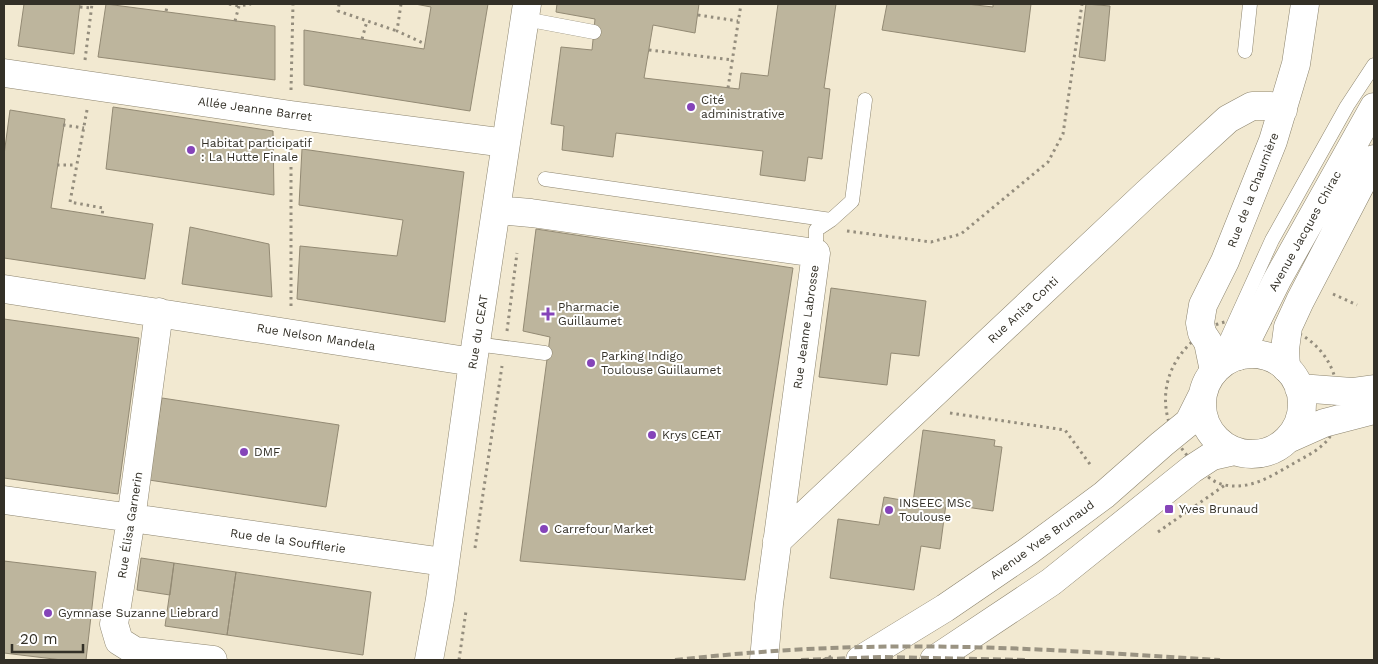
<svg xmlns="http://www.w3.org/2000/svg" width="1378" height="664" font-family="'Work Sans',sans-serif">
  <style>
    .building { fill: #bdb59d; stroke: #938a74 }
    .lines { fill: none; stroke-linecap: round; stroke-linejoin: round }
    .service-casing { stroke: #8d856f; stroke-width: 15 }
    .minor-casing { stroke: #8d856f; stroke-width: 29 }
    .secondary-casing { stroke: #8d856f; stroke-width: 29 }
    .primary-casing { stroke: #8d856f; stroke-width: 29 }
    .path { stroke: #948d7d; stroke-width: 3; stroke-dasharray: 2.5 4; stroke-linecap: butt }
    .service { stroke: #fff; stroke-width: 14 }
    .minor { stroke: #fff; stroke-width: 28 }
    .secondary { stroke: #fff; stroke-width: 28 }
    .primary { stroke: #fff; stroke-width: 28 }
    .rail { stroke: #9a9382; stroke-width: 4; stroke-dasharray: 8 4; stroke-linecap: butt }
    .poi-dot { fill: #8544b9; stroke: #fff; stroke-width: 2 }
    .labels { text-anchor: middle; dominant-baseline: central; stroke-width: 4; stroke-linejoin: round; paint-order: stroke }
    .poi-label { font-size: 12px; fill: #333027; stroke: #fff; text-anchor: start }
    .street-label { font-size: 12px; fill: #333027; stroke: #fff }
  </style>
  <rect width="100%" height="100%" fill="#f2e9d1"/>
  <!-- building -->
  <path class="building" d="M 24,4 L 80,4 L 74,54 L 18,46 Z
    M 106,4 L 275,26 L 275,80 L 98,57 Z
    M 415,4 L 488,4 L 470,111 L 304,85 L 304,30 L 424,49 L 431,7 Z
    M 557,4 L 699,4 L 695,33 L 653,25 L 644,78 L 739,89 L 741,73 L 768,76 L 778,4 L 836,4 L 824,88 L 830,89 L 822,159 L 808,157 L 805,181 L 760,175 L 763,151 L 616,133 L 613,157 L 562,150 L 564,126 L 551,124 L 561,47 L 592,50 L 595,19 L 556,12 Z
    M 887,4 L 967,4 L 993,7 L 993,4 L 1031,4 L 1025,52 L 882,30 Z
    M 1086,4 L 1110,6 L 1105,61 L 1079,57 Z
    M 113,107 L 273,131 L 274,195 L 106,169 Z
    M 10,110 L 65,119 L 51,208 L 153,224 L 145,279 L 4,258 L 4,155 Z
    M 302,149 L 464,172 L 445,322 L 297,299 L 300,246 L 397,256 L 403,220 L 299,205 Z
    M 190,227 L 269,244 L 272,297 L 182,284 Z
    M 536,229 L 793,268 L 745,580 L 520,561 L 550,337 L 523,331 Z
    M 831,288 L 926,301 L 919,356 L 891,353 L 887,385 L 819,377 Z
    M 4,319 L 139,338 L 118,494 L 4,478 Z
    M 162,398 L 339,425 L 326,507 L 149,480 Z
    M 923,430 L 995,440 L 994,446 L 1002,447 L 993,511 L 946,504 L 940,549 L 921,546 L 914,590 L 830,578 L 838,519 L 879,525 L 884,497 L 913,502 Z
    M 141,558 L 174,563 L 170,595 L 137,590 Z
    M 4,561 L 96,572 L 86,660 L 62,660 L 4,653 Z
    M 174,563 L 236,572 L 227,635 L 165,626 Z
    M 236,572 L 371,592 L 363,655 L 227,635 Z"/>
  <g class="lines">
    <defs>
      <path id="service" d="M 525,19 L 594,32
        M 1245,51 L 1250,4
        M 545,179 L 831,220
        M 816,253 L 816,230 L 831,220 L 852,201 L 865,100
        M 476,344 L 545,353
        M 1225,361 L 1227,339 L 1272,240 L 1347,106 L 1374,65"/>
      <path id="minor" d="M 4,73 L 291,115 L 506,143
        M 497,210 L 531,213 L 816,253 L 769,604 L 764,660
        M 4,289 L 473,362
        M 159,312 L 131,519 L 114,624 L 119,641 L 135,651 L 213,660
        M 1214,371 L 1208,342 L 1202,333 L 1200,323 L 1203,305 L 1225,261 L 1273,141 L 1296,64 L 1305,4
        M 4,500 L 444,562
        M 777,541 L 1146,194 L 1228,119 L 1252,106 L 1271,106 L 1283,110
        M 429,660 L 440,599 L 473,362 L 527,4"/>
      <path id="secondary" d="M 1238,356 L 1248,338 L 1277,280 L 1374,107
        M 1286,368 L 1285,349 L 1288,327 L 1300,301 L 1374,159"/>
      <path id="primary" d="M1202 404a50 50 0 1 1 100 0a50 50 0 1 1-100 0Z
        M 1299,388 L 1352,392 L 1374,389
        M 1288,439 L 1324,423 L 1374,410
        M 860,660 L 945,608 L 1027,552 L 1104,495 L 1162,444 L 1189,422 L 1202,396
        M 934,660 L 1051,582 L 1192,469 L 1212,456 L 1234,451"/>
    </defs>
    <!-- service casing -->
    <use href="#service" class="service-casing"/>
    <!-- minor casing -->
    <use href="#minor" class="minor-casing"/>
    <!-- secondary casing -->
    <use href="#secondary" class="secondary-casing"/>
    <!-- primary casing -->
    <use href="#primary" class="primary-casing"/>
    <!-- path -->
    <path class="path" d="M 229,4 L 239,6
      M 339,4 L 338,11 L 397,31
      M 401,4 L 397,31 L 425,44
      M 80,7 L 92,8
      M 166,11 L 168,4
      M 698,15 L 738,21
      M 235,21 L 239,6 L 251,4
      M 362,39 L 367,21
      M 649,50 L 733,60
      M 85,60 L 92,4
      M 728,88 L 741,4
      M 291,90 L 293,4
      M 87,110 L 70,202 L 103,208 L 102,216
      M 63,125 L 84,128
      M 291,141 L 291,307
      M 57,165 L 76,165
      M 847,231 L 931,242 L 961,234 L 1048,162 L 1063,134 L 1082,4
      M 1333,294 L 1357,305
      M 1237,319 C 1274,319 1318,332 1333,372 C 1336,379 1336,390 1336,398 C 1337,409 1337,425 1331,435 C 1322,450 1304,457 1289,466 C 1270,477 1249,490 1225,485 C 1212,483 1201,471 1192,461 C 1158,425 1155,375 1193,341 C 1201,334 1209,327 1218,324 C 1224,322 1231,320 1237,319 Z
      M 507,331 L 517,253
      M 950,413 L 1065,430 L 1092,467
      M 1158,532 L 1225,485
      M 475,548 L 502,366
      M 459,660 L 466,611
      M 823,660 L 834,655"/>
    <!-- service -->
    <use href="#service" class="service"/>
    <!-- minor -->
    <use href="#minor" class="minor"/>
    <!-- secondary -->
    <use href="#secondary" class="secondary"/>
    <!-- primary -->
    <use href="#primary" class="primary"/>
    <!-- rail -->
    <path class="rail" d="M 675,660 C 739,653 803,648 868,647 C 985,644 1103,653 1220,660
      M 801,660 L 881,657 L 1025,660"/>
  </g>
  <!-- markers -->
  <g class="poi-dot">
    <circle cx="691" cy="107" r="5"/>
    <circle cx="191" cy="150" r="5"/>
    <path d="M545.5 306.5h5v5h5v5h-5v5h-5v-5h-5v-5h5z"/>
    <circle cx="591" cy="363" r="5"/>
    <circle cx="652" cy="435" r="5"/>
    <circle cx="244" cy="452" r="5"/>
    <rect x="1164" y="504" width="10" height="10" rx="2.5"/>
    <circle cx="889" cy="510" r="5"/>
    <circle cx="544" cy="529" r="5"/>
    <circle cx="48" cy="613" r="5"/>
  </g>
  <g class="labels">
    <!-- poi labels -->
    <g class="poi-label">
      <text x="701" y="100">Cité<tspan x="701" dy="14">administrative</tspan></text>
      <text x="201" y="143">Habitat participatif<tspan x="201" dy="14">: La Hutte Finale</tspan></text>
      <text x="558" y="307">Pharmacie<tspan x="558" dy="14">Guillaumet</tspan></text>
      <text x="601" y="356">Parking Indigo<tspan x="601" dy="14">Toulouse Guillaumet</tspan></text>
      <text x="662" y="435">Krys CEAT</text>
      <text x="254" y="452">DMF</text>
      <text x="899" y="503">INSEEC MSc<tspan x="899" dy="14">Toulouse</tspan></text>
      <text x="1179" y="509">Yves Brunaud</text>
      <text x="554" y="529">Carrefour Market</text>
      <text x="58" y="613">Gymnase Suzanne Liebrard</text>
    </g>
    <!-- street labels -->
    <g class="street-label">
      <text transform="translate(255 109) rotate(8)">Allée Jeanne Barret</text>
      <text transform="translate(1253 190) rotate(-69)">Rue de la Chaumière</text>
      <text transform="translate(1305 231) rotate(-61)">Avenue Jacques Chirac</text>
      <text transform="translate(1023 310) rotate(-43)">Rue Anita Conti</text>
      <text transform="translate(806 327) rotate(-82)">Rue Jeanne Labrosse</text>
      <text transform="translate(478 332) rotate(-81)">Rue du CEAT</text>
      <text transform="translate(316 337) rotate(9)">Rue Nelson Mandela</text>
      <text transform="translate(130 525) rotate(-81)">Rue Élisa Garnerin</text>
      <text transform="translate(1042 540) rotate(-36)">Avenue Yves Brunaud</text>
      <text transform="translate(288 541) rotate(8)">Rue de la Soufflerie</text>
    </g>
  </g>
  <!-- border -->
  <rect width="1378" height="664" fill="none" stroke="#333027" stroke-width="10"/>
  <!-- scale -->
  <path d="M12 644v8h71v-8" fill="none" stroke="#333027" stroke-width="2.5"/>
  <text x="20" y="644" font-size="15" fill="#333027" stroke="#ffffff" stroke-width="4" paint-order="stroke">20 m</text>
</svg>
